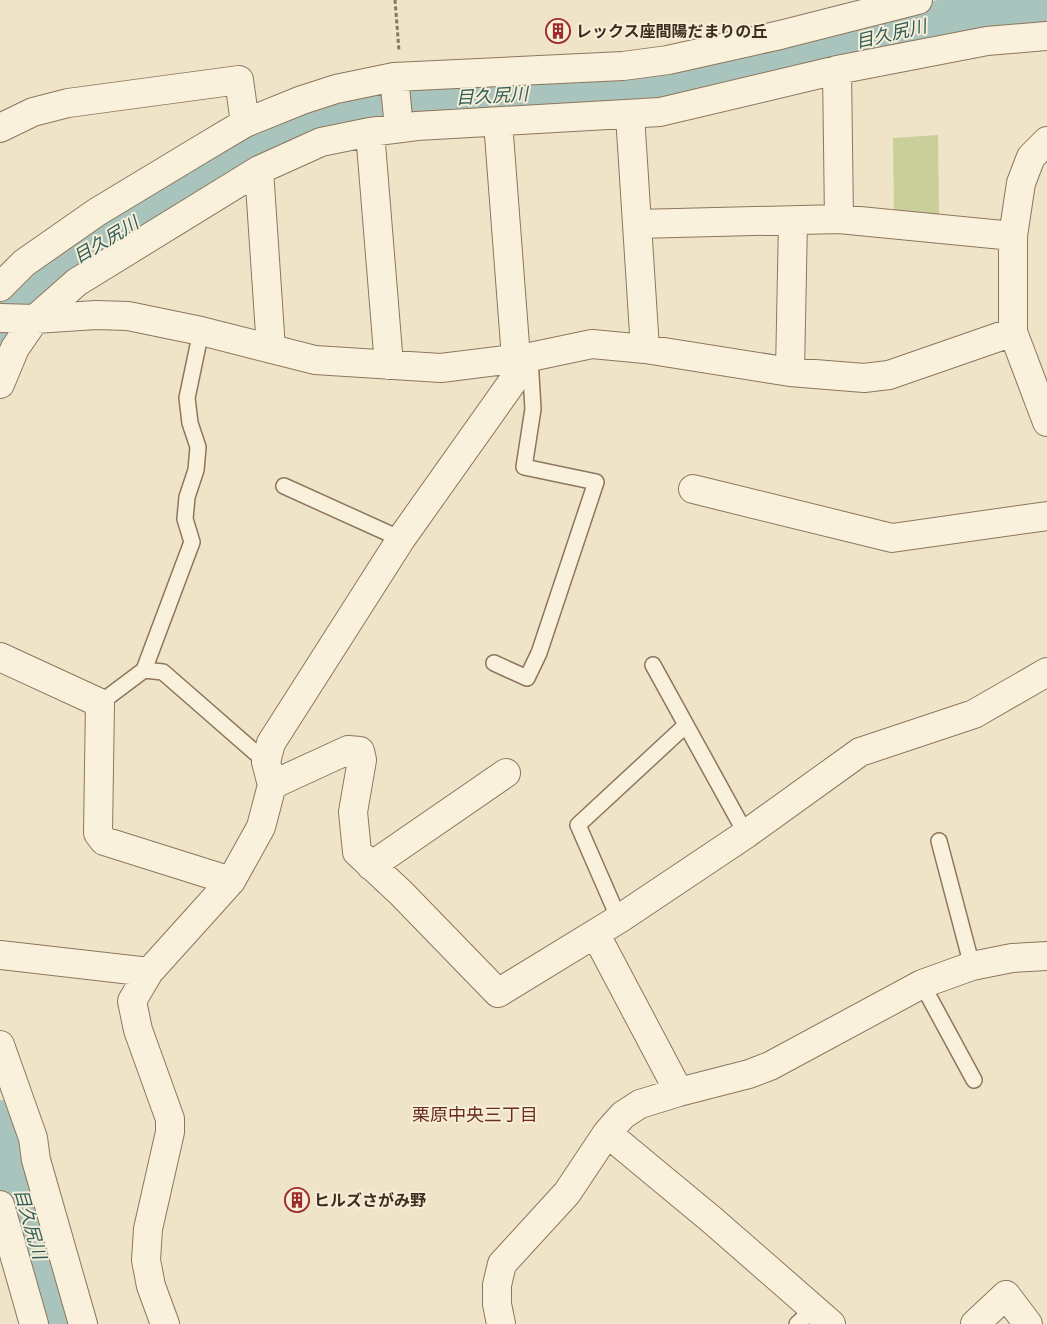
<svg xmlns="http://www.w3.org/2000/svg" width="1047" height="1324" font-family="'Zilla Slab','Noto Sans JP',serif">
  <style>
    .green { fill: #c9cf9b }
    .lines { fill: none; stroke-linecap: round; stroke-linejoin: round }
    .river { stroke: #a9c4bc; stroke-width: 46 }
    .lane-casing { stroke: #8d765c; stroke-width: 18 }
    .street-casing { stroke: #8d765c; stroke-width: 30 }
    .path { stroke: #8d765c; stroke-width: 3; stroke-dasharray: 4 2.5; stroke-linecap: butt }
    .lane { stroke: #faf1dc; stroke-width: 15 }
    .street { stroke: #faf1dc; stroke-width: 28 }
    .labels { text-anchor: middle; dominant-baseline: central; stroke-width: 4; stroke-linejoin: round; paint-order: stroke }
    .poi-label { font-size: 16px; font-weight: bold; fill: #3d2e20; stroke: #f7eed8; text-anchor: start }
    .water-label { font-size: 18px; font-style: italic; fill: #2f5d5a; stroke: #f7eed8 }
    .neighbourhood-label { font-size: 18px; fill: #6b2e1e; stroke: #f7eed8 }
  </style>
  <rect width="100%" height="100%" fill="#f0e4c8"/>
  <!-- green -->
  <path class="green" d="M 938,135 L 939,218 L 894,214 L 893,138 Z"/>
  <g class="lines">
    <!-- river -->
    <path class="river" d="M 0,331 L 24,292 L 49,274 L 231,164 L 278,136 L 306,125 L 348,110 L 371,106 L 425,100 L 654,87 L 692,80 L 988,12 L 1024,6 L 1047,5
      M 0,1123 L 59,1324"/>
    <defs>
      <path id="lane" d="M 284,486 L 401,539
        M 494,663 L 527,678 L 539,653 L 596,482 L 524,467 L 533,409 L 530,358
        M 653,665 L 746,834
        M 144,670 L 192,542 L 185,519 L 187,497 L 196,470 L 198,447 L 190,423 L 187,398 L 201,331
        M 100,703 L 144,670 L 163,672 L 266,762
        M 939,841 L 972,966
        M 619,919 L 578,825 L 686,725
        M 922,984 L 974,1080
        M 797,1324 L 813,1309"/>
      <path id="street" d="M 837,70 L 839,219
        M 394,77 L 399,128
        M 630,115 L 645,349
        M 498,122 L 516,358
        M 0,128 L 33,112 L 68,103 L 239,80 L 245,123
        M 370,132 L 389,365
        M 1047,141 L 1031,157 L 1021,183 L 1013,236 L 1013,332 L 1047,422
        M 259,170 L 271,349
        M 637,224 L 839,219 L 1013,236
        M 0,287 L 24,263 L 97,212 L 203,148 L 245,123 L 302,100 L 336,89 L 394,77 L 623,66 L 668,60 L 780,35 L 918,0
        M 0,318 L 35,319 L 96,315 L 128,316 L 201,331 L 315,360 L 441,368 L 530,357
        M 790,372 L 793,221
        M 0,384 L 15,348 L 35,319 L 77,282 L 259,170 L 321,142 L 370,132 L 417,126 L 660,112 L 837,70 L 987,41 L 1047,36
        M 693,489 L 892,538 L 1047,516
        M 0,657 L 100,703 L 98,833 L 104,841 L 231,881
        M 272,785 L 348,750 L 360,751 L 362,760 L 353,812 L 357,852 L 401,893 L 498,993 L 619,919 L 746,834 L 860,752 L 974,714 L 1047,672
        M 371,866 L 506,773
        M 0,955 L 149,972 L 231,881 L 261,827 L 272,785 L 266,762 L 271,743 L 401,539 L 530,357 L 592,344 L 645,349 L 790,372 L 864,378 L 889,375 L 1013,332
        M 149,972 L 132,1001 L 138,1030 L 170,1119 L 170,1132 L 148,1229 L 146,1260 L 151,1286 L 165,1324
        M 0,1045 L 33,1138 L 36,1160 L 83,1324
        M 679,1092 L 749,1074 L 770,1066 L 922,984 L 972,966 L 1012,958 L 1047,956
        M 607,1133 L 712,1220 L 831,1324
        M 0,1205 L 34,1324
        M 501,1324 L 497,1304 L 497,1285 L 502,1264 L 567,1193 L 607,1133 L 623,1115 L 640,1104 L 679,1092 L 596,935
        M 975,1324 L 1006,1295 L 1028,1324"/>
    </defs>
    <!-- lane casing -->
    <use href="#lane" class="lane-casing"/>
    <!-- street casing -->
    <use href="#street" class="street-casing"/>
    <!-- path -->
    <path class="path" d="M 395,0 L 399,51"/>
    <!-- lane -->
    <use href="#lane" class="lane"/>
    <!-- street -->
    <use href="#street" class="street"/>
  </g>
  <!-- icons -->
  <defs>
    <symbol id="building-ring" viewBox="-11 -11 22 22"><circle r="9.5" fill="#f7eed8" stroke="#9e2a2b" stroke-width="1.5"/><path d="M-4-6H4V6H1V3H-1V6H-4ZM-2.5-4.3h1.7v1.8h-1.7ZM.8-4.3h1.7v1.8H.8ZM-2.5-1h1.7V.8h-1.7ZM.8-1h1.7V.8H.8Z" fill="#9e2a2b"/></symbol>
  </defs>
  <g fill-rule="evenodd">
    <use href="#building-ring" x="544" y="17" width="28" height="28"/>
    <use href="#building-ring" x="283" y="1186" width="28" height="28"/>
  </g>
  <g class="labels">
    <!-- poi labels -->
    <g class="poi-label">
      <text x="576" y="31">レックス座間陽だまりの丘</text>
      <text x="314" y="1200">ヒルズさがみ野</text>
    </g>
    <!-- water labels -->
    <g class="water-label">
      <text transform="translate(891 34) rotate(-13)">目久尻川</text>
      <text transform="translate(492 96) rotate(-3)">目久尻川</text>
      <text transform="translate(106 240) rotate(-31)">目久尻川</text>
      <text transform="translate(30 1224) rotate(74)">目久尻川</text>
    </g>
    <!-- neighbourhood labels -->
    <g class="neighbourhood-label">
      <text x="475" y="1115">栗原中央三丁目</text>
    </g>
  </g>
</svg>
